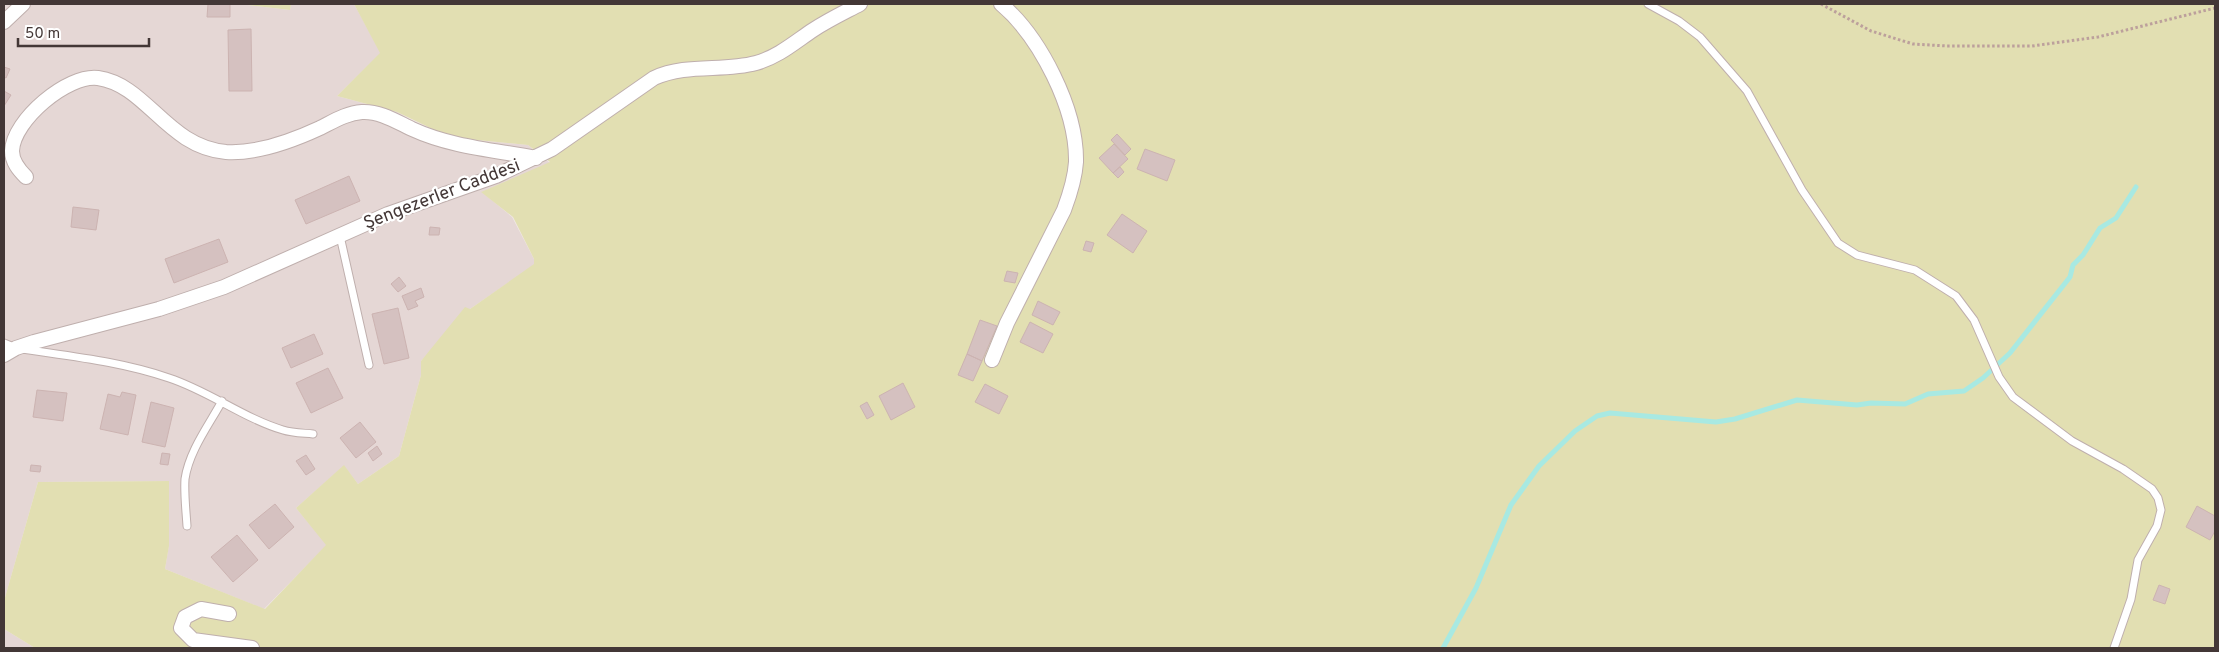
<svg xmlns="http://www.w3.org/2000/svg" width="2219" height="652" font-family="Overpass,sans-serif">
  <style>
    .residential { fill: #e5d7d5 }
    .green { fill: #e2dfb2 }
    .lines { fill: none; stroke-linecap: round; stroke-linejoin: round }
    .stream { stroke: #a8e9e2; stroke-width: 5 }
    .building { fill: #d5c1c0; stroke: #ccb3b1 }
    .service-casing { stroke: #bfafad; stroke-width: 9 }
    .minor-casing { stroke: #bfafad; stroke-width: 16 }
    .path { stroke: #bca09c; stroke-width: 3; stroke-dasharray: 2.5 2.5; stroke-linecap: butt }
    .service { stroke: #fff; stroke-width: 7 }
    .minor { stroke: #fff; stroke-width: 14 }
    .labels { text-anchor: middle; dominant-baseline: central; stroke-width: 4.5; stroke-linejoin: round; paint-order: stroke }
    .street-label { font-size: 18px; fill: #433736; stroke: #fff }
  </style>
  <rect width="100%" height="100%" fill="#f1e8e6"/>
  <!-- residential -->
  <path class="residential" d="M 4,4 L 239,4 L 290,10 L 291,4 L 354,4 L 381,53 L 337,96 L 397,112 L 423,126 L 467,139 L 528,145 L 550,163 L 482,192 L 512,217 L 534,259 L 534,265 L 470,309 L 421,361 L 421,375 L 399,456 L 358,484 L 344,466 L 296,508 L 327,545 L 264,609 L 165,569 L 169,545 L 169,481 L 38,482 L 4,601 Z
    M 4,629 L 35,648 L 4,648 Z"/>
  <!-- green -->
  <path class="green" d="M 240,4 L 291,4 L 290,10 Z
    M 354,4 L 2215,4 L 2215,648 L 35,648 L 4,629 L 4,601 L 38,482 L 169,481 L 169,546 L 165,569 L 265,609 L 326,545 L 296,508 L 344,465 L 358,484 L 399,456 L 421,375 L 421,361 L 465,307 L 470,309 L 534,264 L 534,259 L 513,217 L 481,192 L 550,162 L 528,145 L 467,139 L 445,135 L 397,112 L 337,96 L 380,53 Z"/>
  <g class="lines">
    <!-- stream -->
    <path class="stream" d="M 1443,648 L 1476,588 L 1511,505 L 1539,466 L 1575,431 L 1597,416 L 1610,413 L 1716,422 L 1735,419 L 1797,400 L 1857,405 L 1871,403 L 1905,404 L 1928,394 L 1964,391 L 1983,378 L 2010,353 L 2070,277 L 2073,265 L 2083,255 L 2100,228 L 2116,218 L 2136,187"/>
  </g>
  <!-- building -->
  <path class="building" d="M 208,4 L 230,4 L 230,17 L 207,17 Z
    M 251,29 L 252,91 L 229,91 L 228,30 Z
    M 4,67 L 10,69 L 6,78 L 4,77 Z
    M 4,91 L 11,95 L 4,106 Z
    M 1117,134 L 1131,149 L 1125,155 L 1111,140 Z
    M 1114,144 L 1128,159 L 1113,173 L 1099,158 Z
    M 1145,149 L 1175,160 L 1167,181 L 1137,169 Z
    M 1120,167 L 1124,172 L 1118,178 L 1113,173 Z
    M 349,176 L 360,201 L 306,224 L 295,200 Z
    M 73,207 L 99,210 L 96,230 L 71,227 Z
    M 1122,214 L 1147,231 L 1133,253 L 1107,235 Z
    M 430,227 L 440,228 L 439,235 L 429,235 Z
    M 219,239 L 228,262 L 174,283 L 165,259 Z
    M 1086,241 L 1094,243 L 1091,252 L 1083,250 Z
    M 1007,271 L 1018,273 L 1015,283 L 1004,281 Z
    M 399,277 L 406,286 L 398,292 L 391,284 Z
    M 421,288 L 424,297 L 415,301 L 418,306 L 408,310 L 402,296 Z
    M 1038,301 L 1060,312 L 1053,325 L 1032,315 Z
    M 398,308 L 409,358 L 384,364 L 372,314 Z
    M 980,320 L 997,326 L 982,361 L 967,354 Z
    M 1030,322 L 1053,334 L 1043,353 L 1020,342 Z
    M 314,334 L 323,354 L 291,368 L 282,348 Z
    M 967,354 L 982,361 L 973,381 L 958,375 Z
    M 328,368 L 343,398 L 311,413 L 296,383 Z
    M 903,383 L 915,407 L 891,420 L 879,396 Z
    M 985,384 L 1008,396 L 999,414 L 975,402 Z
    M 37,390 L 67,393 L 63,421 L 33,417 Z
    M 122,392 L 136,395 L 128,435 L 100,429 L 108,394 L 120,397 Z
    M 151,402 L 174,408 L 165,447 L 142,442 Z
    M 867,402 L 874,415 L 867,419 L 860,406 Z
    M 360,422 L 376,442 L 356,458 L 340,438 Z
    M 377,446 L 382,454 L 373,461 L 368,453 Z
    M 162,453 L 170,454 L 168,465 L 160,464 Z
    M 306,455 L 315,469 L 306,475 L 296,461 Z
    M 31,465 L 41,466 L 40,472 L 30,471 Z
    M 275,504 L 294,527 L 269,549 L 249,525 Z
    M 2197,506 L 2215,516 L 2215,531 L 2210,540 L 2186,527 Z
    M 237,535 L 258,560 L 233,582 L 211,557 Z
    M 2159,585 L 2170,589 L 2165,604 L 2153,600 Z"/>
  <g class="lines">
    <defs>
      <path id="service" d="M 1648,4 L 1679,21 L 1700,37 L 1747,91 L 1802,190 L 1838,243 L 1857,255 L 1915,270 L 1956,296 L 1974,320 L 1999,377 L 2013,397 L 2072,441 L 2123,469 L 2152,489 L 2158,498 L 2161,510 L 2157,526 L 2138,560 L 2131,599 L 2114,648
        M 340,236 L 369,365
        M 4,343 L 16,348 C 67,356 120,361 169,378 C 209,391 243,418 283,430 C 292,433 303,433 313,434
        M 187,526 C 186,510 184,494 185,479 C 189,451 209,425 222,401"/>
      <path id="minor" d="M 4,22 L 23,4
        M 26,177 C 19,170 12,162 12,151 C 13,120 68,74 98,78 C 147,85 167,147 226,152 C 258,154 292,141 320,128 C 334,121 347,113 362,112 C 380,111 397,122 412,129 C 451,147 494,150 536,158
        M 4,355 L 16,348 L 34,342 L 159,309 L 224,287 L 388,214 L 496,176 L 552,149 L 654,78 C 687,63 723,72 756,63 C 778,57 795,42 813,30 C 828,20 845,12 860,4
        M 992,360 L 1007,323 L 1064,210 C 1070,194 1075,178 1076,162 C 1077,109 1040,37 1001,4
        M 229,614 L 201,609 L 185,617 L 181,628 L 193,640 L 252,648"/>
    </defs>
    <!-- service casing -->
    <use href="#service" class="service-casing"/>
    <!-- minor casing -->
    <use href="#minor" class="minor-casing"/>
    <!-- path -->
    <path class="path" d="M 1821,4 L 1871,31 L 1913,44 L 1947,46 L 2032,46 L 2098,37 L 2215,8"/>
    <!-- service -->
    <use href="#service" class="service"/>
    <!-- minor -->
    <use href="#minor" class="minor"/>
  </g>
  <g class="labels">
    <!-- street labels -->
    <g class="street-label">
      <text transform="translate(442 195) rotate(-21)">Şengezerler Caddesi</text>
    </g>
  </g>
  <!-- border -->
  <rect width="2219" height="652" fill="none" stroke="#433736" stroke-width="10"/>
  <!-- scale -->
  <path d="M18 38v8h131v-8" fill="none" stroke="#433736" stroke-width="2.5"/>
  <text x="25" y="38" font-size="15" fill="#433736" stroke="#ffffff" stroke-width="4" paint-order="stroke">50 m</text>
</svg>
